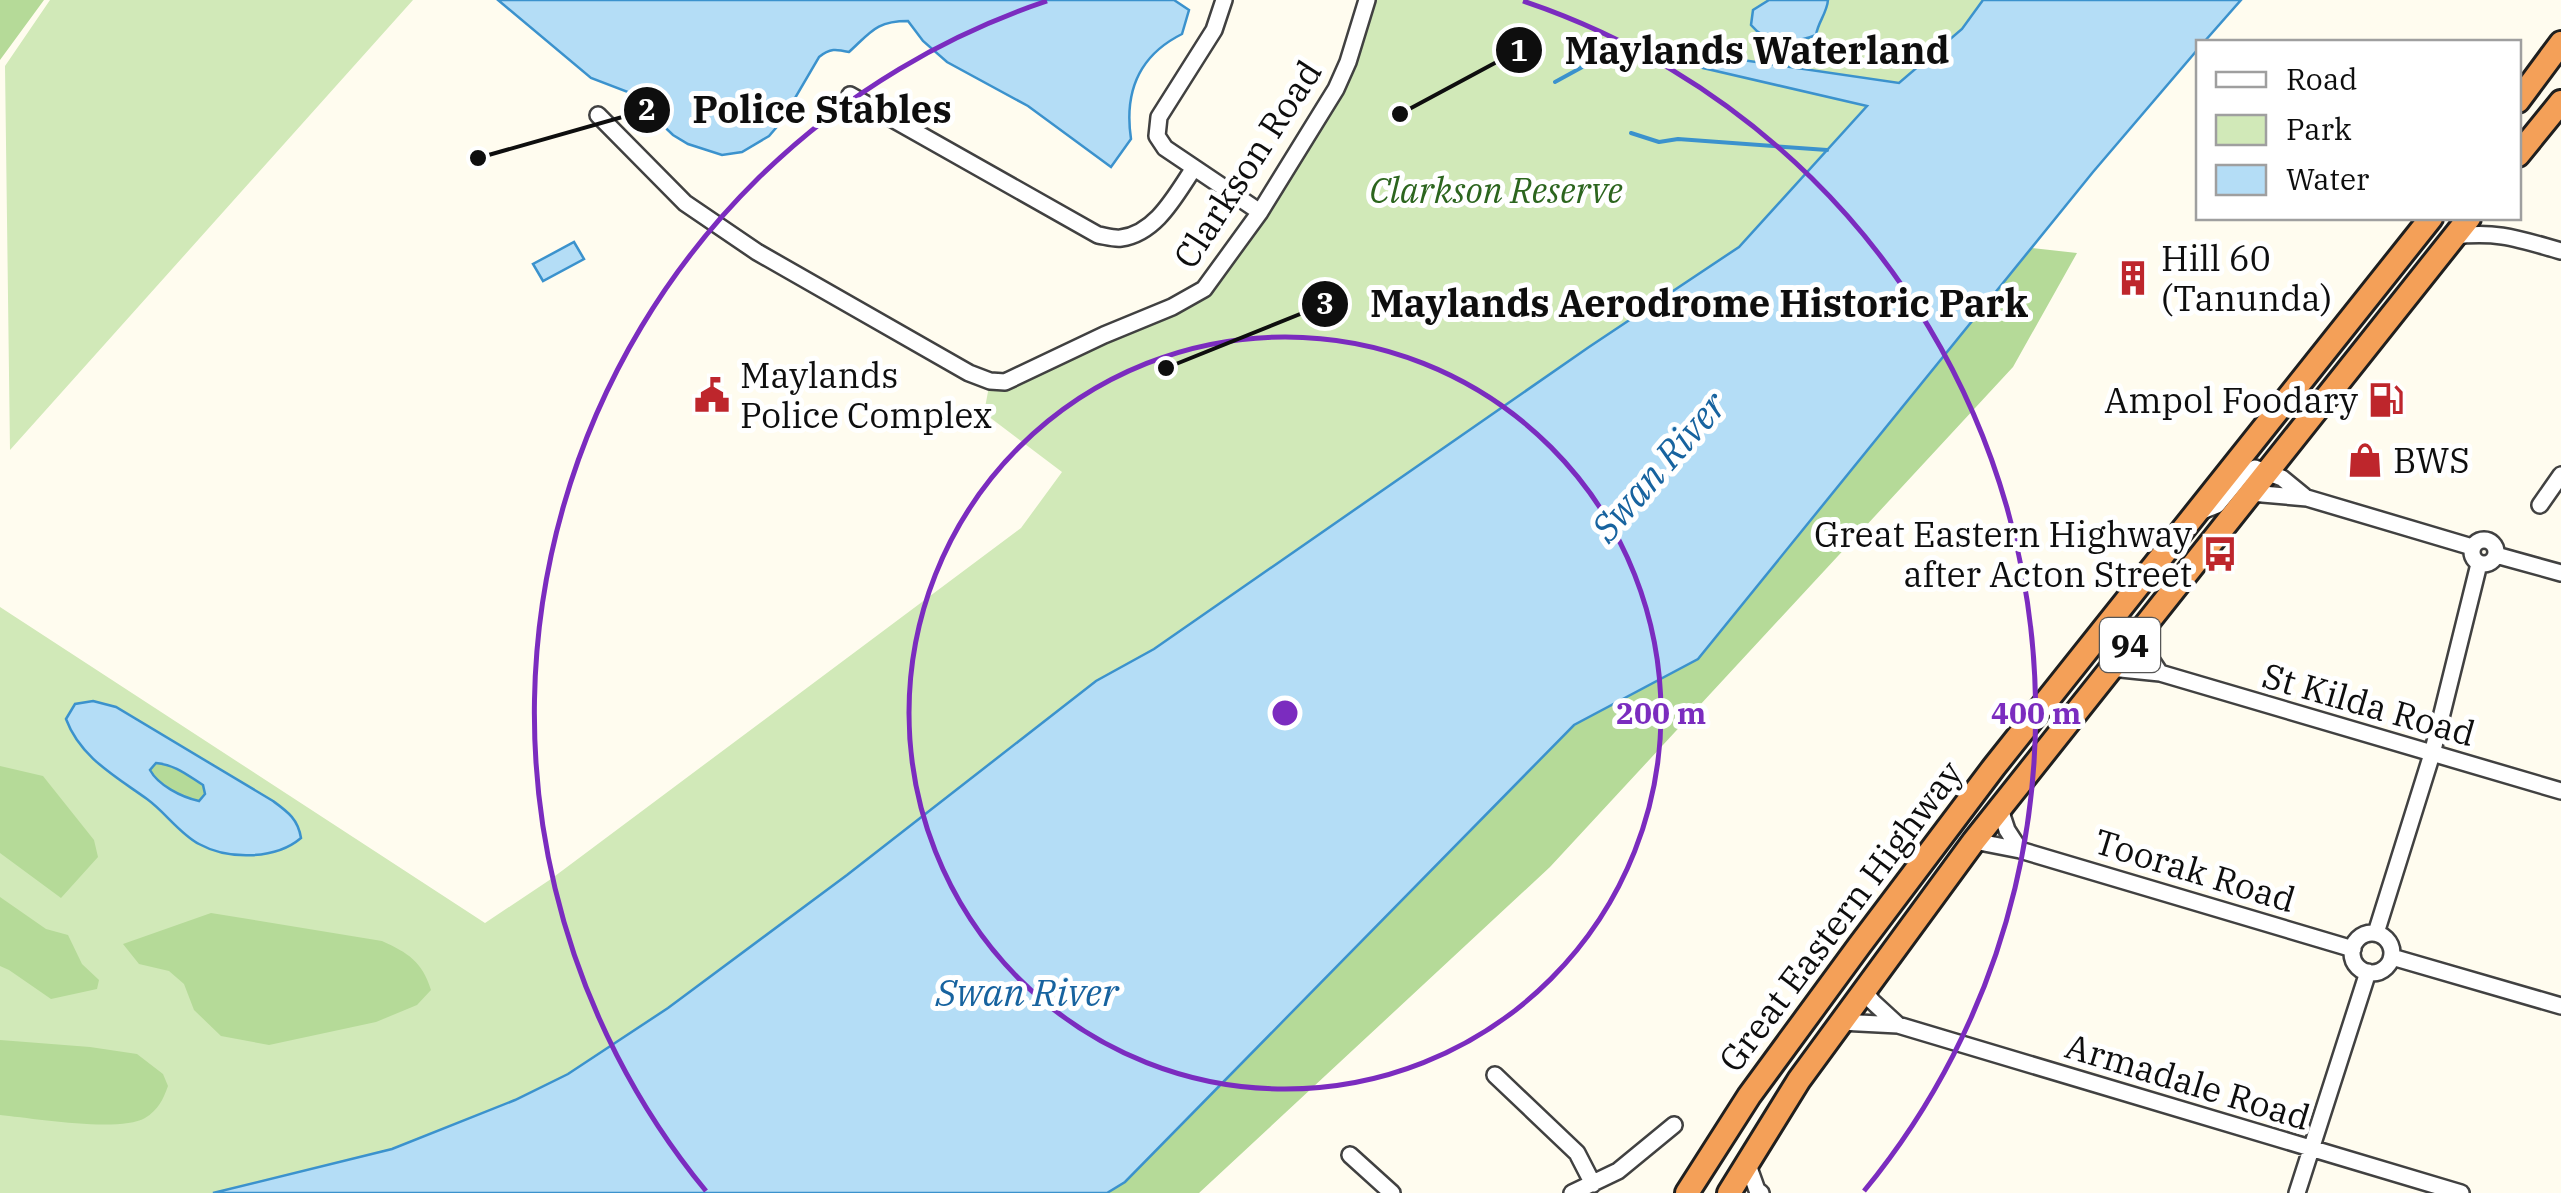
<svg xmlns="http://www.w3.org/2000/svg" width="2561" height="1193" font-family="'IBM Plex Serif',serif">
  <style>
    .green { fill: #d1e9b8 }
    .forest { fill: #b5da98 }
    .water { fill: #b4ddf6; stroke: #3b92cd; stroke-width: 2.5; fill-rule: evenodd }
    .lines { fill: none; stroke-linecap: round; stroke-linejoin: round }
    .stream { stroke: #3b92cd; stroke-width: 4 }
    .minor-casing { stroke: #414141; stroke-width: 20 }
    .highway-casing { stroke: #1f1f1f; stroke-width: 28 }
    .minor { stroke: #fff; stroke-width: 15 }
    .highway { stroke: #f4a058; stroke-width: 22 }
    .ring { fill: none; stroke: #7b2cbf; stroke-width: 5 }
    .labels { text-anchor: middle; dominant-baseline: central; stroke-width: 10; stroke-linejoin: round; paint-order: stroke }
    .shield { fill: #fff; stroke: #565656; stroke-width: 2.5 }
    .shield-label { font-size: 32px; font-weight: bold; fill: #0e0e0e }
    .street-label { font-size: 35px; fill: #0e0e0e; stroke: #fff }
    .park-label { font-size: 35px; font-style: italic; fill: #2c651e; stroke: #fff }
    .poi-label { font-size: 35px; fill: #0e0e0e; stroke: #fff; text-anchor: start }
    .water-label { font-size: 38px; font-style: italic; fill: #17639f; stroke: #fff }
    .centre { fill: #7b2cbf; stroke: #fff; stroke-width: 5 }
    .ring-label { font-size: 30px; text-anchor: middle; font-weight: bold; fill: #7b2cbf; stroke: #fff; stroke-width: 10; stroke-linejoin: round; paint-order: stroke }
    .leader { fill: none; stroke: #0e0e0e; stroke-width: 4 }
    .callout-dot { fill: #0e0e0e; stroke: #fff; stroke-width: 4 }
    .mark-label { font-size: 30px; text-anchor: middle; font-weight: bold; fill: #fff }
    .callout-label { font-size: 38px; text-anchor: middle; font-weight: bold; fill: #0e0e0e; stroke: #fff; stroke-width: 10; stroke-linejoin: round; paint-order: stroke }
  </style>
  <rect width="100%" height="100%" fill="#fffcef"/>
  <!-- green -->
  <path class="green" d="M 50,0 L 413,0 L 10,450 L 5,66 Z
    M 1370,0 L 1983,0 L 1962,29 L 1899,84 L 1619,42 L 1610,46 L 1867,106 L 1739,247 L 1589,347 L 1154,649 L 1096,681 L 847,875 L 668,1008 L 568,1074 L 515,1100 L 392,1149 L 213,1193 L 0,1193 L 0,607 L 485,923 L 551,879 L 1021,528 L 1062,472 L 984,413 L 990,381 L 1193,301 L 1338,94 Z"/>
  <!-- forest -->
  <path class="forest" d="M 0,0 L 44,0 L 0,60 Z
    M 2031,248 L 2077,253 L 2013,367 L 1550,867 L 1199,1193 L 1107,1193 L 1125,1182 L 1574,725 L 1698,659 Z
    M 156,763 C 175,765 187,775 203,785 L 205,794 L 199,801 C 180,797 159,786 150,770 Z
    M 0,766 L 43,776 L 94,840 L 98,857 L 61,898 L 0,853 Z
    M 0,897 L 46,929 L 68,935 L 82,964 L 99,980 L 97,989 L 51,999 L 9,970 L 0,966 Z
    M 211,913 L 382,941 C 408,953 422,961 431,990 L 417,1005 L 376,1022 L 269,1045 L 221,1036 L 194,1010 L 184,984 L 169,971 L 139,964 L 123,944 Z
    M 0,1040 L 90,1047 L 137,1054 L 163,1074 L 168,1086 C 163,1100 158,1110 145,1118 C 119,1133 32,1118 0,1115 Z"/>
  <!-- water -->
  <path class="water" d="M 498,0 L 1174,0 L 1189,10 L 1182,34 C 1138,56 1124,92 1131,139 L 1111,167 L 1028,106 L 947,62 L 923,41 L 908,21 C 876,21 871,32 849,52 C 836,49 830,48 819,57 L 781,122 L 769,136 L 742,152 L 722,155 L 688,144 L 673,135 L 628,92 L 591,78 Z
    M 1769,0 L 1828,0 C 1827,13 1818,22 1816,35 C 1795,44 1766,44 1751,25 L 1753,10 Z
    M 1983,0 L 2241,0 L 2204,42 L 2198,42 L 2198,49 L 2093,172 L 1698,659 L 1574,725 L 1125,1182 L 1107,1193 L 213,1193 L 392,1149 L 515,1100 L 568,1074 L 668,1008 L 847,875 L 1096,681 L 1154,649 L 1589,347 L 1739,247 L 1867,106 L 1608,46 L 1619,42 L 1899,83 L 1962,29 Z
    M 574,242 L 584,259 L 543,281 L 533,264 Z
    M 93,701 L 116,707 L 273,801 C 288,812 298,819 301,838 C 275,860 228,860 199,844 C 180,834 165,812 147,799 C 115,776 80,757 66,719 L 75,704 ZM 156,763 C 176,765 187,775 203,785 L 205,794 L 199,801 C 181,797 158,785 150,770 Z"/>
  <g class="lines">
    <!-- stream -->
    <path class="stream" d="M 1555,82 L 1586,65 L 1609,46
      M 1631,133 L 1659,142 L 1678,139 L 1827,150"/>
    <defs>
      <path id="minor" d="M 1224,0 L 1214,30 L 1159,117 L 1157,136 L 1165,148 L 1260,212
        M 850,95 L 1098,235 C 1105,236 1114,239 1121,238 C 1157,233 1176,194 1194,168
        M 598,115 L 685,203 L 757,252 L 969,373 L 990,381 L 1005,382 L 1104,335 L 1172,307 L 1204,289 L 1260,212 L 1336,89 L 1348,62 L 1367,0
        M 2454,236 C 2500,231 2518,239 2561,251
        M 2251,493 L 2307,498 L 2472,547
        M 2540,505 L 2561,475
        M 2202,511 L 2217,505 L 2242,475 L 2255,468 L 2282,478 L 2304,496
        M2472 552a12 12 0 1 1 24 0a12 12 0 1 1-24 0Z
        M 2496,555 L 2561,573
        M 2137,638 L 2160,673
        M 2111,668 L 2160,673 L 2561,791
        M 2000,809 L 2007,830 L 2020,850
        M 1974,841 L 2020,850 L 2353,949
        M 2376,933 L 2432,754 L 2479,564
        M2352 953a20 20 0 1 1 40 0a20 20 0 1 1-40 0Z
        M 2392,957 L 2561,1006
        M 1864,991 L 1873,1002 L 1898,1025
        M 1840,1022 L 1898,1025 L 2461,1193
        M 1495,1075 L 1577,1153 L 1593,1184
        M 1350,1155 L 1392,1193
        M 1747,1162 L 1757,1190 L 1761,1193
        M 1572,1193 L 1618,1171 L 1674,1125
        M 2297,1193 L 2368,972"/>
      <path id="highway" d="M 2518,101 L 2561,43
        M 2518,155 L 2561,102
        M 1687,1193 L 1749,1096 L 1859,946 L 1994,767 L 2431,218
        M 1729,1193 L 1799,1080 L 1974,841 L 2469,218"/>
    </defs>
    <!-- minor casing -->
    <use href="#minor" class="minor-casing"/>
    <!-- highway casing -->
    <use href="#highway" class="highway-casing"/>
    <!-- minor -->
    <use href="#minor" class="minor"/>
    <!-- highway -->
    <use href="#highway" class="highway"/>
  </g>
  <!-- distance rings -->
  <g class="ring">
    <circle cx="1285" cy="713" r="376"/>
    <path d="M706 1191A751 751 0 0 1 1047 1M1523 1A751 751 0 0 1 1864 1191"/>
  </g>
  <!-- icons -->
  <defs>
    <symbol id="building-bare" viewBox="-9 -9 18 18"><path d="M-4-6H4V6H1V3H-1V6H-4ZM-2.5-4.3h1.7v1.8h-1.7ZM.8-4.3h1.7v1.8H.8ZM-2.5-1h1.7V.8h-1.7ZM.8-1h1.7V.8H.8Z" fill="#be262c" stroke="#fff" stroke-width="2.5" paint-order="stroke"/></symbol>
    <symbol id="civic-bare" viewBox="-9 -9 18 18"><path d="M-.6-6.5H3V-4.5H.6V-3L4-1V1h2V6H-6V1h2V-1L-.6-3ZM-1.2 2.5V6h2.4V2.5Z" fill="#be262c" stroke="#fff" stroke-width="2.5" paint-order="stroke"/></symbol>
    <symbol id="fuel-bare" viewBox="-9 -9 18 18"><path d="M-5.5-6h7V0h2V4h1.3V-2.5L3-4.5l.8-.8L6-3V5H2.5V1h-1V6h-7ZM-4.2-4.7v3.2H.2V-4.7Z" fill="#be262c" stroke="#fff" stroke-width="2.5" paint-order="stroke"/></symbol>
    <symbol id="shop-bare" viewBox="-9 -9 18 18"><path d="M-5-2.5h2.3a2.7 3.5 0 0 1 5.4 0H5L5.5 6h-11ZM-1.5-2.5h3a1.5 2.3 0 0 0-3 0Z" fill="#be262c" stroke="#fff" stroke-width="2.5" paint-order="stroke"/></symbol>
    <symbol id="bus-bare" viewBox="-9 -9 18 18"><path d="M-5-6H5V4H4V6H2V4H-2V6H-4V4H-5ZM-3.5-4V0h7V-4ZM-3.5 1.2v1.5H-2V1.2ZM2 1.2v1.5H3.5V1.2Z" fill="#be262c" stroke="#fff" stroke-width="2.5" paint-order="stroke"/></symbol>
  </defs>
  <g fill-rule="evenodd">
    <use href="#building-bare" x="2108" y="253" width="50" height="50"/>
    <use href="#civic-bare" x="687" y="370" width="50" height="50"/>
    <use href="#fuel-bare" x="2361" y="375" width="50" height="50"/>
    <use href="#shop-bare" x="2340" y="435" width="50" height="50"/>
    <use href="#bus-bare" x="2195" y="529" width="50" height="50"/>
  </g>
  <g class="labels">
    <!-- shield labels -->
    <rect class="shield" x="2100" y="618" width="60" height="54" rx="8"/>
    <g class="shield-label">
      <text x="2130" y="645">94</text>
    </g>
    <!-- street labels -->
    <g class="street-label">
      <text transform="translate(1247 164) rotate(-57)">Clarkson Road</text>
      <text transform="translate(2369 704) rotate(16)">St Kilda Road</text>
      <text transform="translate(2195 870) rotate(17)">Toorak Road</text>
      <text transform="translate(1840 916) rotate(-53)">Great Eastern Highway</text>
      <text transform="translate(2188 1081) rotate(17)">Armadale Road</text>
    </g>
    <!-- park labels -->
    <g class="park-label">
      <text x="1496" y="190">Clarkson Reserve</text>
    </g>
    <!-- poi labels -->
    <g class="poi-label">
      <text x="2161" y="258">Hill 60<tspan x="2161" dy="40">(Tanunda)</tspan></text>
      <text x="740" y="375">Maylands<tspan x="740" dy="40">Police Complex</tspan></text>
      <text x="2358" y="400" text-anchor="end">Ampol Foodary</text>
      <text x="2393" y="460">BWS</text>
      <text x="2192" y="534" text-anchor="end">Great Eastern Highway<tspan x="2192" dy="40">after Acton Street</tspan></text>
    </g>
    <!-- water labels -->
    <g class="water-label">
      <text transform="translate(1658 466) rotate(-49)">Swan River</text>
      <text x="1027" y="991">Swan River</text>
    </g>
  </g>
  <circle cx="1285" cy="713" r="15" class="centre"/>
  <g class="ring-label">
    <text x="1661" y="724">200 m</text>
    <text x="2036" y="724">400 m</text>
  </g>
  <!-- callouts -->
  <path class="leader" d="M1400 114L1519 50M478 158L647 110M1166 368L1325 304"/>
  <g class="callout-dot">
    <circle cx="1400" cy="114" r="10"/>
    <circle cx="478" cy="158" r="10"/>
    <circle cx="1166" cy="368" r="10"/>
    <circle cx="1519" cy="50" r="25"/>
    <circle cx="647" cy="110" r="25"/>
    <circle cx="1325" cy="304" r="25"/>
  </g>
  <g class="mark-label">
    <text x="1519" y="61">1</text>
    <text x="647" y="120">2</text>
    <text x="1325" y="314">3</text>
  </g>
  <g class="callout-label">
    <text x="1757" y="64">Maylands Waterland</text>
    <text x="822" y="123">Police Stables</text>
    <text x="1699" y="317">Maylands Aerodrome Historic Park</text>
  </g>
  <!-- legend -->
  <rect x="2196" y="40" width="325" height="180" fill="#ffffff" stroke="#9f9f9f" stroke-width="2.5"/>
  <rect x="2216" y="72" width="50" height="15" fill="#ffffff" stroke="#9f9f9f" stroke-width="2.5"/>
  <text x="2286" y="90" font-size="30" fill="#0e0e0e">Road</text>
  <rect x="2216" y="115" width="50" height="30" fill="#d1e9b8" stroke="#9f9f9f" stroke-width="2.5"/>
  <text x="2286" y="140" font-size="30" fill="#0e0e0e">Park</text>
  <rect x="2216" y="165" width="50" height="30" fill="#b4ddf6" stroke="#9f9f9f" stroke-width="2.5"/>
  <text x="2286" y="190" font-size="30" fill="#0e0e0e">Water</text>
</svg>
